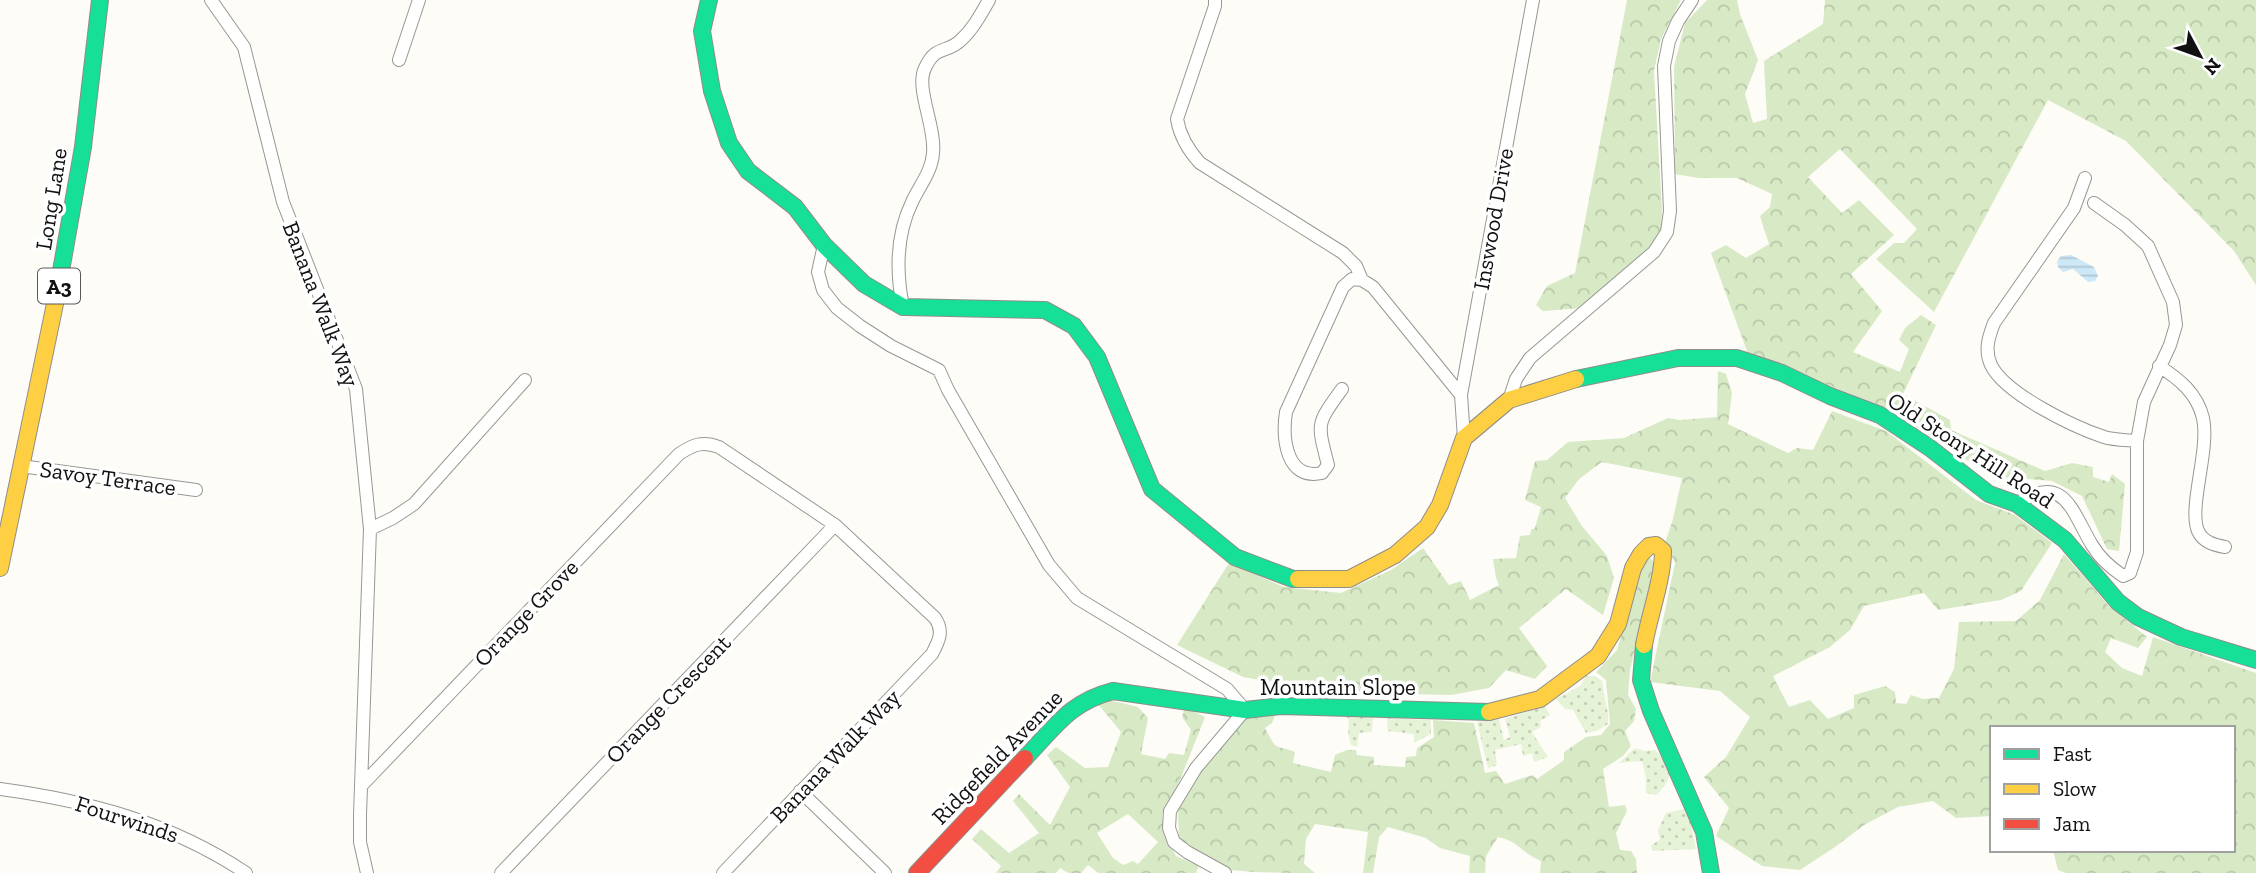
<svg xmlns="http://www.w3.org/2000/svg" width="2256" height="873" font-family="'Zilla Slab',serif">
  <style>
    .grass { fill: url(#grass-dots) }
    .forest { fill: url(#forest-crowns); fill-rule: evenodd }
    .water { fill: url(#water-rules) }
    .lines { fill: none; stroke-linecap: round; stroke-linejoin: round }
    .street-casing { stroke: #979795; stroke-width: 14 }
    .fast-casing { stroke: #8e8d8b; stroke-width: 18 }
    .slow-casing { stroke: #8e8d8b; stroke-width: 18 }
    .jam-casing { stroke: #8e8d8b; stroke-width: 18 }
    .street { stroke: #fffffe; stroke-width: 12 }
    .fast { stroke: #16e098; stroke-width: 16 }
    .slow { stroke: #ffcf43; stroke-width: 16 }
    .jam { stroke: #f24e42; stroke-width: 16 }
    .labels { text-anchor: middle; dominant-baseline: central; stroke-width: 7; stroke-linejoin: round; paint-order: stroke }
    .shield { fill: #fff; stroke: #585858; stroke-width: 2 }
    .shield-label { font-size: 21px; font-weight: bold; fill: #111 }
    .street-label { font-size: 23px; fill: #111; stroke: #fff }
  </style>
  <defs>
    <pattern id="grass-dots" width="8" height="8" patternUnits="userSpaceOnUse" patternTransform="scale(1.75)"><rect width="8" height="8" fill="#e7f3d7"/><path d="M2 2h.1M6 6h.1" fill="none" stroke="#c5cfb8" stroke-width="1.8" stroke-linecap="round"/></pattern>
    <pattern id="forest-crowns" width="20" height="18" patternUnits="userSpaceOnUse" patternTransform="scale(1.75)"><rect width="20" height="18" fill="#d8eac5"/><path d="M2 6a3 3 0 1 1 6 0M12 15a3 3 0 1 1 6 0" fill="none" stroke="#b8c8a8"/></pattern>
    <pattern id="water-rules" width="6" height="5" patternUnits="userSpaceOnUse" patternTransform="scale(1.75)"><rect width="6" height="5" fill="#cde8f7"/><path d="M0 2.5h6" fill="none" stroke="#afc6d3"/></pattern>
  </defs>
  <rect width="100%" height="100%" fill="#fdfcf7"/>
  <!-- grass -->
  <path class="grass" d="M 1586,676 L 1595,676 L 1602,681 L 1608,714 L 1608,724 L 1597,731 L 1586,733 L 1573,710 L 1565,709 L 1556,699 L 1580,686 Z
    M 1545,706 L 1550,715 L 1540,721 L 1541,727 L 1532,732 L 1548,757 L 1534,762 L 1532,753 L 1523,756 L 1521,744 L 1495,750 L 1497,765 L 1488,768 L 1477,722 L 1499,719 L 1504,740 L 1510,737 L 1505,719 Z
    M 1345,716 L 1373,717 L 1372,732 L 1359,733 L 1357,747 L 1351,745 L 1348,734 L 1349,719 Z
    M 1387,718 L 1431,720 L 1431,734 L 1414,743 L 1414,734 L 1388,731 Z
    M 1635,748 L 1645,751 L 1655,750 C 1673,767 1675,778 1656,795 L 1646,793 L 1646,778 L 1642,761 L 1619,763 Z
    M 1684,809 L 1691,823 L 1696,849 L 1652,851 L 1651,845 L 1660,840 L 1658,830 L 1666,813 Z"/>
  <!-- forest -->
  <path class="forest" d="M 1627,0 L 1681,0 L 1661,39 L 1654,71 L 1662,210 L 1661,232 L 1650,251 L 1582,308 L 1543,311 L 1536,305 L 1547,286 L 1575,273 Z
    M 1707,0 L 1737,0 L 1740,14 L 1758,60 L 1745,94 L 1753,123 L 1767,119 L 1764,61 L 1823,24 L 1825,0 L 2256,0 L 2256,285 L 2234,251 L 2126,141 L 2048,100 L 1934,312 L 1876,259 L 1894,243 L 1904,243 L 1917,229 L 1840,149 L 1808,177 L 1842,213 L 1859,200 L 1894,235 L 1851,274 L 1882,311 L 1853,352 L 1900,372 L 1909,349 L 1899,340 L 1905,328 L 1921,315 L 1936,325 L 1903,394 L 1950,420 L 1951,430 L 2045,471 L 2072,463 L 2093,467 L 2093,477 L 2109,482 L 2112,474 L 2125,484 L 2119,551 L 2107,549 L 2082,496 L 2052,481 L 1991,476 L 1887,408 L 1748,354 L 1711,253 L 1726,245 L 1746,258 L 1769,244 L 1760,216 L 1770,207 L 1772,194 L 1737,178 L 1699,178 L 1675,174 L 1674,67 L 1685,23 Z
    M 1718,371 L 1726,374 L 1732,393 L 1728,424 L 1788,453 L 1797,448 L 1813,450 L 1832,411 L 1886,431 L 1976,500 L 2015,515 L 2052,543 L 2021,591 L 2001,600 L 1938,610 L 1924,593 L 1864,606 L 1850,630 L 1830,647 L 1773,676 L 1789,707 L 1810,700 L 1828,719 L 1854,708 L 1854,695 L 1885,686 L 1895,692 L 1896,703 L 1906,704 L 1911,695 L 1923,699 L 1939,698 L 1954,669 L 1959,622 L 2016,621 L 2040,600 L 2064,554 L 2108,605 L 2147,637 L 2138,648 L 2111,638 L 2105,652 L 2122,668 L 2142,676 L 2153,637 L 2256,673 L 2256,873 L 2066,873 L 2058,870 L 2053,850 L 2233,850 L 2233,728 L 1992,728 L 1992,816 L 1956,818 L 1933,801 L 1898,807 L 1864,825 L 1835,847 L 1800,870 L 1762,866 L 1716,836 L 1729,808 L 1704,777 L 1726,757 L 1750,717 L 1720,691 L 1650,682 L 1675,563 L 1665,543 L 1673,519 L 1682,478 L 1602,462 L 1579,479 L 1565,498 L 1582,526 L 1607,556 L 1614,578 L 1603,615 L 1566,589 L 1519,628 L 1547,666 L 1535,679 L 1506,670 L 1489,688 L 1451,695 L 1326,692 L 1243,677 L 1177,645 L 1229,563 L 1284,587 L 1341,593 L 1391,570 L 1423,548 L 1449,585 L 1461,581 L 1470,600 L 1499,585 L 1496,578 L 1493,559 L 1516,558 L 1520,536 L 1530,535 L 1531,530 L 1535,528 L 1541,507 L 1525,500 L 1535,461 L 1547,460 L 1568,442 L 1624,438 L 1668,418 L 1680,420 L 1717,417 Z
    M 1649,557 L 1655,563 L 1630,670 L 1628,695 L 1636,709 L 1634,721 L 1625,731 L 1631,746 L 1623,756 L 1603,769 L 1609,807 L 1625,805 L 1627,811 L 1616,833 L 1620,850 L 1631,851 L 1636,859 L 1637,873 L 1540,873 L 1541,861 C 1521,853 1519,841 1498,837 L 1486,856 L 1485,873 L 1469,873 L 1470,856 L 1440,848 L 1426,838 L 1388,827 L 1379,837 L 1373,873 L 1363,873 L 1368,832 L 1315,824 L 1306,839 L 1304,864 L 1315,873 C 1289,873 1258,873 1232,870 C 1213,865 1195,851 1179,840 L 1178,811 L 1204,763 L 1243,720 L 1254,715 L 1275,716 L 1272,723 L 1265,728 C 1278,753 1273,743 1295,752 L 1293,763 L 1331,772 L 1335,755 L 1347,750 L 1356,750 L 1357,755 L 1374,757 L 1374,765 L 1405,767 L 1406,757 L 1416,756 L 1417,748 L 1434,737 L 1433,720 L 1474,723 L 1485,773 L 1496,771 L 1505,784 L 1532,775 L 1537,779 L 1564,760 L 1564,752 L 1586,737 L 1601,735 L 1610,724 L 1606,680 L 1596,672 L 1617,650 L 1641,566 Z
    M 1109,700 L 1138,707 L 1148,718 L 1141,754 L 1165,759 L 1169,753 L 1184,755 L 1191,730 L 1182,717 L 1185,707 L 1205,717 L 1180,780 L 1162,815 L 1164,834 L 1176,856 L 1199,866 L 1196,873 L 1098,873 L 1088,865 L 1081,873 L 1068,873 L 1060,868 L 1056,873 L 996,873 L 1001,866 L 972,839 L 981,829 L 1009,853 L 1039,833 L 1013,801 L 1019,794 L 1050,825 L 1070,787 L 1047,755 L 1056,747 L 1085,768 L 1108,767 L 1121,732 L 1097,703 ZM 1128,814 L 1158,842 L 1138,864 L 1133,861 L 1123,865 L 1113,858 L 1097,833 Z"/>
  <!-- water -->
  <path class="water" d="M 2071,255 L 2094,267 L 2098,276 L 2095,281 L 2088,282 L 2073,269 L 2063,272 L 2058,267 L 2057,261 L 2061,256 Z"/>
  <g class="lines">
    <defs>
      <path id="street" d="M 211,0 L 244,47 L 283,202 L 356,389 L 370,529 L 360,815 L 360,842 L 367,873
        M 1215,0 L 1215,6 L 1177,119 C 1180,137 1188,150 1200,163 L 1343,253 L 1356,266 L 1362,280
        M 399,60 L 419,0
        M 2085,178 L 2074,208 L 1994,323 C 1989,336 1984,350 1991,365 C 2005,394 2074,427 2104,437 C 2114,440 2126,440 2137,441
        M 824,245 L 818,272 L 823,290 L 837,308 L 860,326 L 891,346 L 939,370 L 948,390 L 1049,565 L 1077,598 L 1227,689 L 1245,710 L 1196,768 L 1170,811 L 1169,828 L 1174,842 L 1187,852 L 1225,873
        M 903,307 C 896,272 896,235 912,202 C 920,185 932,171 933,153 C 936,127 915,88 925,68 C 936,44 947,54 961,40 C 973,29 981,14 989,0
        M 2159,366 C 2179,379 2197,393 2203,418 C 2210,450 2188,507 2198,531 C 2203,542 2214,545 2225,547
        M 1342,389 C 1316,425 1317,422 1328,465 L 1322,473 C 1286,481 1282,438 1286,412 L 1343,287 L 1352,279 L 1362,280 L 1373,287 L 1461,395
        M 1509,400 L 1516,379 L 1530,358 L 1654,252 L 1667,232 L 1670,211 L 1664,66 L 1669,41 L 1678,21 L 1692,0
        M 1464,438 L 1461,395 L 1533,0
        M 21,466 L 196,490
        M 2017,504 C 2064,471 2072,512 2092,545 C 2099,557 2111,568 2123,576 L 2130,573 L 2137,552 L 2137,441 L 2144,402 L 2170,345 L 2176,325 L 2173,302 L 2148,246 L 2125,225 L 2094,203
        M 370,529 L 393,518 L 414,504 L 525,380
        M 362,785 L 679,454 C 694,444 703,441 719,447 L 835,525 L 935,618 C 944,631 939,641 932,654 L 723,873
        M 0,789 C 89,801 171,823 246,873
        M 800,791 L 885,873
        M 501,873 L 835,525"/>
      <path id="fast" d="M 709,0 L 702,31 L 712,91 L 729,143 L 748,171 L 795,207 L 824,245 L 864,284 L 903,307 L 1045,310 L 1074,326 L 1097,357 L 1152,489 L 1235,557 L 1293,579 L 1298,579
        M 56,299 L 83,147 L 100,0
        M 1576,379 L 1678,358 L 1737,358 L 1782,373 L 1830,396 L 1880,415 L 1930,448 L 1989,494 L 2017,504 L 2065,540 L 2118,602 L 2138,617 L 2181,637 L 2256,660
        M 1644,645 L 1641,680 L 1651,711 L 1704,832 L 1711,873
        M 1025,758 C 1055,727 1070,702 1113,691 L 1245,710 L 1281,706 L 1489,712"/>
      <path id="slow" d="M 0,568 L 56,299
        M 1298,579 L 1349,579 L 1395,555 L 1427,527 L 1440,505 L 1464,438 L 1509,400 L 1576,379
        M 1489,712 L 1540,699 L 1598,656 L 1618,624 L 1633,568 L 1641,554 L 1649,546 L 1656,545 L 1663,551 C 1663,579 1649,616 1644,645"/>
      <path id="jam" d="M 917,873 L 1025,758"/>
    </defs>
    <!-- street casing -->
    <use href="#street" class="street-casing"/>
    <!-- fast casing -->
    <use href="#fast" class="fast-casing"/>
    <!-- slow casing -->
    <use href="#slow" class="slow-casing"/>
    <!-- jam casing -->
    <use href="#jam" class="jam-casing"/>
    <!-- street -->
    <use href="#street" class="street"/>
    <!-- fast -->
    <use href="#fast" class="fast"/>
    <!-- slow -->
    <use href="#slow" class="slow"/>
    <!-- jam -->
    <use href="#jam" class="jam"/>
  </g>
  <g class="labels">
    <!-- shield labels -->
    <rect class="shield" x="38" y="268.5" width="42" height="35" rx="5"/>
    <g class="shield-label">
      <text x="59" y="286">A3</text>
    </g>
    <!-- street labels -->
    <g class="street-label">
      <text transform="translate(51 199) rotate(-81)">Long Lane</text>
      <text transform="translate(1493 219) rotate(-80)">Inswood Drive</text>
      <text transform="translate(321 304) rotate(69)">Banana Walk Way</text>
      <text transform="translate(1971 450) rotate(33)">Old Stony Hill Road</text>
      <text transform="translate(108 478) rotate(8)">Savoy Terrace</text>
      <text transform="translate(526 613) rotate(-46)">Orange Grove</text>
      <text x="1338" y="687">Mountain Slope</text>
      <text transform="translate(668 699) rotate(-46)">Orange Crescent</text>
      <text transform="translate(835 756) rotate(-46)">Banana Walk Way</text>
      <text transform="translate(997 757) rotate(-46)">Ridgefield Avenue</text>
      <text transform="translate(127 819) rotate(18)">Fourwinds</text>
    </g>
  </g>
  <!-- legend -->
  <rect x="1990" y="726" width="245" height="126" fill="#ffffff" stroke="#a0a0a0" stroke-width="2"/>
  <rect x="2004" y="749" width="35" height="10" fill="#16e098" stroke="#a0a0a0" stroke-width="2"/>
  <text x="2053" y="761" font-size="21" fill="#111111">Fast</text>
  <rect x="2004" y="784" width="35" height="10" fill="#ffcf43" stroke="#a0a0a0" stroke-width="2"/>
  <text x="2053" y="796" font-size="21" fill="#111111">Slow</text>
  <rect x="2004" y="819" width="35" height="10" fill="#f24e42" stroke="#a0a0a0" stroke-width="2"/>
  <text x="2053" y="831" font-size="21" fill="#111111">Jam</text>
  <!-- north arrow -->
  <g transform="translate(2200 56) rotate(131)" stroke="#ffffff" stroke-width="5" paint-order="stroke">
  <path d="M0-5L12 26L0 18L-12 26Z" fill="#111111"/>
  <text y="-10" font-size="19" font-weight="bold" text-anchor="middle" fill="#111111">N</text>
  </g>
</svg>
